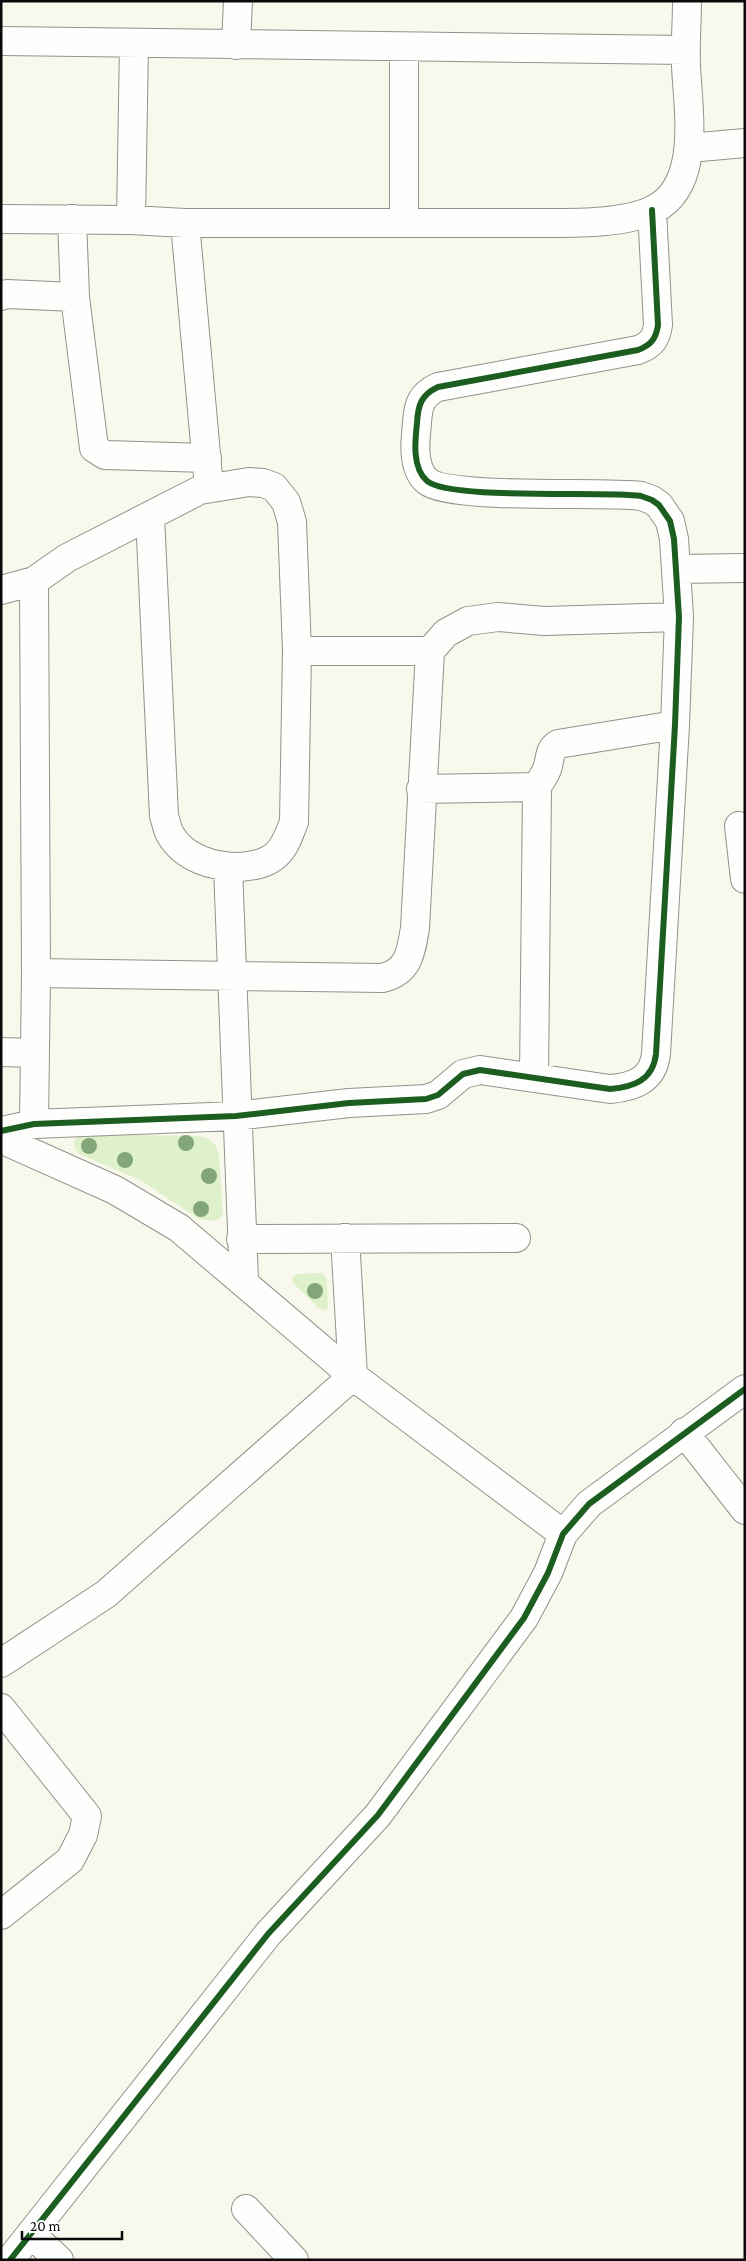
<svg xmlns="http://www.w3.org/2000/svg" width="746" height="2261" font-family="'Crimson Pro',serif">
  <style>
    .green { fill: #dff1cb }
    .lines { fill: none; stroke-linecap: round; stroke-linejoin: round }
    .street-casing { stroke: #92918c; stroke-width: 30 }
    .street { stroke: #fefefc; stroke-width: 28 }
    .cycleway-casing { stroke: #fff; stroke-width: 9 }
    .cycleway { stroke: #1b5e20; stroke-width: 6 }
    .tree { fill: #83a678 }
  </style>
  <rect width="100%" height="100%" fill="#f9f8ed"/>
  <!-- green -->
  <path class="green" d="M 81,1134 L 200,1136 C 212,1140 217,1143 219,1156 L 223,1214 L 220,1219 L 211,1221 L 199,1219 L 140,1180 L 79,1154 L 74,1148 L 74,1141 Z
    M 322,1273 L 327,1279 L 328,1308 L 325,1311 L 319,1308 L 293,1283 L 292,1278 L 297,1274 Z"/>
  <g class="lines">
    <defs>
      <path id="street" d="M 1,41 L 686,50
        M 236,45 L 238,1
        M 404,47 L 404,222
        M 689,148 L 745,143
        M 1,219 L 131,220 L 185,223 L 550,223 C 581,223 625,223 653,210 C 702,186 688,111 686,66 C 685,45 687,23 687,1
        M 72,219 L 75,297 L 94,448 L 105,455 L 207,458
        M 131,220 L 134,43
        M 185,223 L 208,476
        M 1,296 L 7,294 L 75,297
        M 676,569 L 745,568
        M 1,590 L 34,581 L 67,558 L 200,490 L 249,482 L 263,483 L 274,487 L 286,502 L 292,522 L 297,651 L 294,822 C 289,834 286,846 276,855 C 266,864 253,866 240,867 C 214,867 184,859 170,834 C 167,829 166,821 164,816 L 150,516
        M 297,651 L 430,651 L 446,633 L 468,621 L 498,617 L 544,621 L 679,617
        M 421,789 L 537,787
        M 739,826 L 745,879
        M 228,867 L 244,1282
        M 36,973 L 382,978 C 409,972 411,952 415,928 L 430,651
        M 1,1052 L 34,1053
        M 534,1078 L 537,787 C 540,781 545,775 547,769 C 551,758 548,751 558,744 L 675,725
        M 34,1124 L 36,973 L 34,581
        M 1,1131 L 34,1124 L 236,1116 L 349,1103 L 426,1099 L 438,1095 L 463,1074 L 480,1070 L 610,1089 C 634,1087 653,1080 656,1054 L 675,725 L 679,617 L 674,539 L 670,521 L 659,505 L 652,500 L 641,496 C 602,491 449,500 427,481 C 412,468 415,441 417,423 C 418,405 421,395 438,387 L 638,350 C 651,345 656,339 658,325 L 652,210
        M 1,1139 L 115,1190 L 179,1228 L 353,1376 L 563,1534
        M 241,1239 L 516,1238
        M 684,1432 L 745,1510
        M 1,1663 L 106,1594 L 353,1376 L 345,1238
        M 1,1708 L 87,1816 L 83,1835 L 70,1860 L 1,1915
        M 246,2209 L 294,2260
        M 31,2234 L 59,2260
        M 10,2260 L 268,1934 L 378,1815 L 524,1618 L 548,1573 L 563,1534 L 589,1504 L 745,1389"/>
    </defs>
    <!-- street casing -->
    <use href="#street" class="street-casing"/>
    <!-- street -->
    <use href="#street" class="street"/>
    <defs>
      <path id="cycleway" d="M 1,1131 L 34,1124 L 236,1116 L 349,1103 L 426,1099 L 438,1095 L 463,1074 L 480,1070 L 610,1089 C 634,1087 653,1080 656,1054 L 675,725 L 679,617 L 674,539 L 670,521 L 659,505 L 652,500 L 641,496 C 602,491 449,500 427,481 C 412,468 415,441 417,423 C 418,405 421,395 438,387 L 638,350 C 651,345 656,339 658,325 L 652,210
        M 10,2260 L 268,1934 L 378,1815 L 524,1618 L 548,1573 L 563,1534 L 589,1504 L 745,1389"/>
    </defs>
    <!-- cycleway casing -->
    <use href="#cycleway" class="cycleway-casing"/>
    <!-- cycleway -->
    <use href="#cycleway" class="cycleway"/>
  </g>
  <!-- trees -->
  <g class="tree">
    <circle cx="186" cy="1143" r="8"/>
    <circle cx="89" cy="1146" r="8"/>
    <circle cx="125" cy="1160" r="8"/>
    <circle cx="209" cy="1176" r="8"/>
    <circle cx="201" cy="1209" r="8"/>
    <circle cx="315" cy="1291" r="8"/>
  </g>
  <!-- border -->
  <rect width="746" height="2261" fill="none" stroke="#0a0a0a" stroke-width="5"/>
  <!-- scale -->
  <path d="M22 2231v8h100v-8" fill="none" stroke="#0a0a0a" stroke-width="2.5"/>
  <text x="30" y="2231" font-size="15" fill="#0a0a0a" stroke="#ffffff" stroke-width="4" paint-order="stroke">20 m</text>
</svg>
